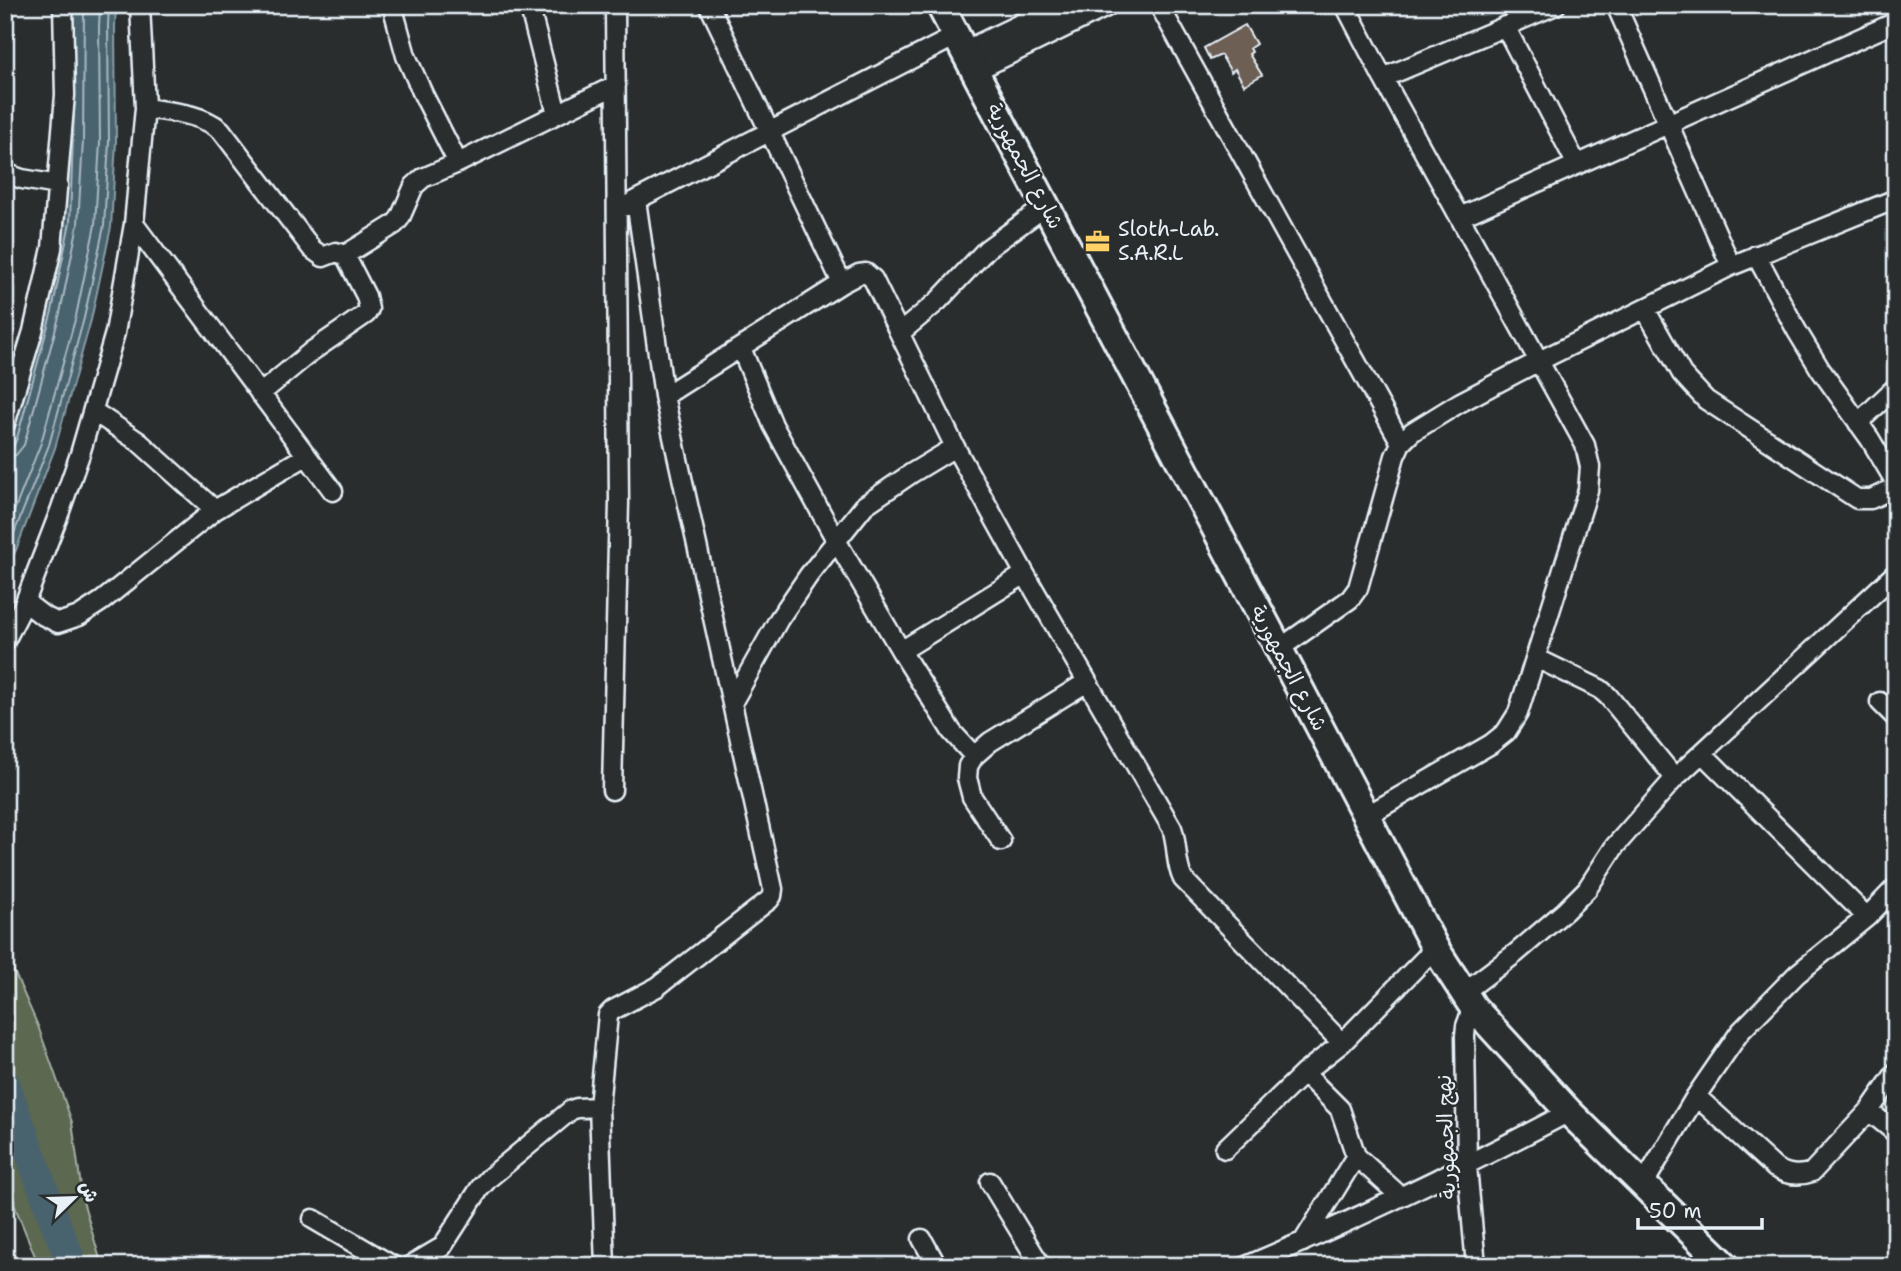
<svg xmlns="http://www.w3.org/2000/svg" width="1901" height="1271" font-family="'Shantell Sans','Playpen Sans Arabic',sans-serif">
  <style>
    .green { fill: #5b6850; stroke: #a2aca4; stroke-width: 2 }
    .water { fill: #49636e; stroke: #899ca5; stroke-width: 2 }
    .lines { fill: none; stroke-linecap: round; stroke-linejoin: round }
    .shore { stroke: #a8b8c1; stroke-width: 2 }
    .river { stroke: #49636e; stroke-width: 30 }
    .building { fill: #6e5f54; stroke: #e8f1f8; stroke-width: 2 }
    .minor-casing { stroke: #e8f1f8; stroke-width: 23 }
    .tertiary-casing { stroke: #e8f1f8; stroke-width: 28 }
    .secondary-casing { stroke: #e8f1f8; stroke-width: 32 }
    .minor { stroke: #2a2d2e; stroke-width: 18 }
    .tertiary { stroke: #2a2d2e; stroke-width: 23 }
    .secondary { stroke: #2a2d2e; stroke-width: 26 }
    .labels { text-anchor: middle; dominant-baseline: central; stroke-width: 5; stroke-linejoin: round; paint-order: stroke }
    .street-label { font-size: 21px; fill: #e8f1f8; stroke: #2a2d2e }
    .poi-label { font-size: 21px; fill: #e8f1f8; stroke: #2a2d2e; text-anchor: start }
  </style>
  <rect width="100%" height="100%" fill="#2a2d2e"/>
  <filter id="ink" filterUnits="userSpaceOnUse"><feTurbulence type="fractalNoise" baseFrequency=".0143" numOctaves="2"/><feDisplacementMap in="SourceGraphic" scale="14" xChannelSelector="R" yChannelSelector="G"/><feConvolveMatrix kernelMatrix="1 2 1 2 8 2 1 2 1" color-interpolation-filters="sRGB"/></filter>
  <g filter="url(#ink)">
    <!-- green -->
    <path class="green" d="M 5,951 L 38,1026 L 72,1122 L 83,1201 L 102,1266 L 39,1266 L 7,1187 L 5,1180 Z"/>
    <!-- water -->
    <path class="water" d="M 68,5 L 116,5 L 115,26 L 116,142 L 111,227 L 91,320 L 55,448 L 16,550 L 5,571 L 5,452 L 45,309 Z"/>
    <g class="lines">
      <!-- shore -->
      <path class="shore" d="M 5,449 L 13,447 L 17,438 L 52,311 L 70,222 L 74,107
        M 5,458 L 16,455 L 24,445 L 60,313 L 78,224 L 83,141 L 84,5
        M 5,534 L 41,443 L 76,316 L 95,225 L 100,142 L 99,27 L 100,5
        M 5,556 L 49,445 L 84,318 L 104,226 L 109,142 L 108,26 L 109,5"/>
      <!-- river -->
      <path class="river" d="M 5,1084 L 57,1227 L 73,1266"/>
    </g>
    <!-- building -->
    <path class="building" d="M 1245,25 L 1256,44 L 1250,48 L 1252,52 L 1249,54 L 1262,75 L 1244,85 L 1235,69 L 1231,72 L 1221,55 L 1210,60 L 1204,48 Z"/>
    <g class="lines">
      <defs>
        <path id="minor" d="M 392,5 L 406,56 L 423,94 L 458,163
          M 529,5 L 557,114
          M 709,5 L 842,283
          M 1159,5 L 1401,443
          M 1345,5 L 1383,78 L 1585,445 L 1590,467 L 1588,490 L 1518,713 L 1506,732 L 1491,744 L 1366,816
          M 1616,5 L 1731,266
          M 1505,26 L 1577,165
          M 1383,78 L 1556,5
          M 145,108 C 171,112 200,113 221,130 L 312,249 L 323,257 L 336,252 L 345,255 L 395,224 L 400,218 L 414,186 L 423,178 L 458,163 L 616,85
          M 5,173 L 22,179 L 58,185
          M 627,206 L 636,200 L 956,36
          M 1460,217 L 1896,22
          M 134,224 L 333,491
          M 1756,255 L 1797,331 L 1820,369 L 1870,439 L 1896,483
          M 1645,309 L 1682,374 L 1706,400 L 1857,499 L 1871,499 L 1896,487
          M 900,333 L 938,301 L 987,249 L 1046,206
          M 741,348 L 773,425 L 836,540 L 901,651 L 952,732 L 974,756
          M 260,394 L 312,351 L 366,314 L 369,309 L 366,296 L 345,255
          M 664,396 L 842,283 L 859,274 L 866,273 L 873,279 L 955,447 L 1025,574 L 1172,828 C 1178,845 1175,864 1183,879 L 1342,1043
          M 93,411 L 139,442 L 215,510
          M 1858,423 L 1896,387
          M 5,424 L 33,331 L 52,248 L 65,95 L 63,5
          M 25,602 L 42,615 L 58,623 L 79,616 L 102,601 L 215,510 L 306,456
          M 5,641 L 25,602 L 60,511 L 80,454 L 115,333 L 134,224 L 145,108 L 140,5
          M 1279,649 L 1350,599 L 1358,588 L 1395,456 L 1401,443 L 1412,432 L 1459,403 L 1539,361 L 1731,266 L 1896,199
          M 901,651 L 1025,574
          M 1536,658 L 1600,689 L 1608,696 L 1675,778
          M 1880,702 L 1896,718
          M 732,703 L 779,619 L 809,575 L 865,505 L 912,473 L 955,447
          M 1702,753 L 1867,917
          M 612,790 L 619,502 L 615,5
          M 1001,841 L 972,797 L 967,778 L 968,766 L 974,756 L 990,742 L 1087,682
          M 1464,992 L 1516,953 L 1565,911 L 1587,889 L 1615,846 L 1675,778 L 1896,573
          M 1473,1007 L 1466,1026 L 1465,1036 L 1467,1166 L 1476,1266
          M 1304,1073 L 1340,1109 L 1356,1156 L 1400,1196
          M 1696,1096 L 1775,1168 C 1787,1175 1798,1177 1812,1172 L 1869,1111 L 1896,1072
          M 1869,1111 L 1896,1133
          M 1225,1149 L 1304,1073 L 1342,1043 L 1435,948
          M 990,1182 L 1041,1266
          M 1643,1185 L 1696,1096 L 1740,1032 L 1797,974 L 1867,917 L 1896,887
          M 313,1219 L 393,1266
          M 922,1239 L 937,1266
          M 1303,1242 L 1356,1156
          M 410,1266 L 442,1247 L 480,1188 L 489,1178 L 571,1110 L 577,1108 L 599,1107
          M 605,1266 L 599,1107 L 608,1015 L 613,1010 L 657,987 L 769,900 L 772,896 L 773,889 L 664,396 L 636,200
          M 1246,1266 C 1356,1220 1463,1168 1569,1112"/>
        <path id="tertiary" d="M 965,53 L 1065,5
          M 974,69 L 1105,5"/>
        <path id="secondary" d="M 940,5 L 1279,649 L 1435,948 L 1473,1007 L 1569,1112 L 1726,1266"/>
      </defs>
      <!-- minor casing -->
      <use href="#minor" class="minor-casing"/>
      <!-- tertiary casing -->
      <use href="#tertiary" class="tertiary-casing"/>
      <!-- secondary casing -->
      <use href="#secondary" class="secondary-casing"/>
      <!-- minor -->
      <use href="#minor" class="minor"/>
      <!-- tertiary -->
      <use href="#tertiary" class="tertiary"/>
      <!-- secondary -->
      <use href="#secondary" class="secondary"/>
    </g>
  </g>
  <!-- icons -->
  <defs>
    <symbol id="office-bare" viewBox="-9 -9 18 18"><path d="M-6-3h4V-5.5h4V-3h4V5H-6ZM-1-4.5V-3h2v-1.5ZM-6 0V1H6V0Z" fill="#ffd166" stroke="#2a2d2e" stroke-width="2.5" paint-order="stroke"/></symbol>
  </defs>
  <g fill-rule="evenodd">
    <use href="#office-bare" x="1080" y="224" width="35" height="35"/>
  </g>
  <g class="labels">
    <!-- street labels -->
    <g class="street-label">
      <text transform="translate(1025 166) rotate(62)">شارع الجمهورية</text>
      <text transform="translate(1289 668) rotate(62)">شارع الجمهورية</text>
      <text transform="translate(1446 1137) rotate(-92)">نهج الجمهورية</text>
    </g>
    <!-- poi labels -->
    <g class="poi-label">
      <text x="1118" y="229">Sloth-Lab.<tspan x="1118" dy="24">S.A.R.L</tspan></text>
    </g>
  </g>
  <!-- margin -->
  <rect width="1901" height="1271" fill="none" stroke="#2a2d2e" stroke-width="28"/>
  <rect x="14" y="14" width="1873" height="1243" fill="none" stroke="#e8f1f8" stroke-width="2.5" filter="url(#ink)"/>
  <!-- north arrow -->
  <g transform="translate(74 1198) rotate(67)" stroke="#2a2d2e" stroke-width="5" paint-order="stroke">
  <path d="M0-5L12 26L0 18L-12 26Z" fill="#e8f1f8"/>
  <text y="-10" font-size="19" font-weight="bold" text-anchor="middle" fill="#e8f1f8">ش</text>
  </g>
  <!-- scale -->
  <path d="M1638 1218v10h124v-10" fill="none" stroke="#e8f1f8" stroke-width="3.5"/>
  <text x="1649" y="1218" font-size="21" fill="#e8f1f8" stroke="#2a2d2e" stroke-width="5" paint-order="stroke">50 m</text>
</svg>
